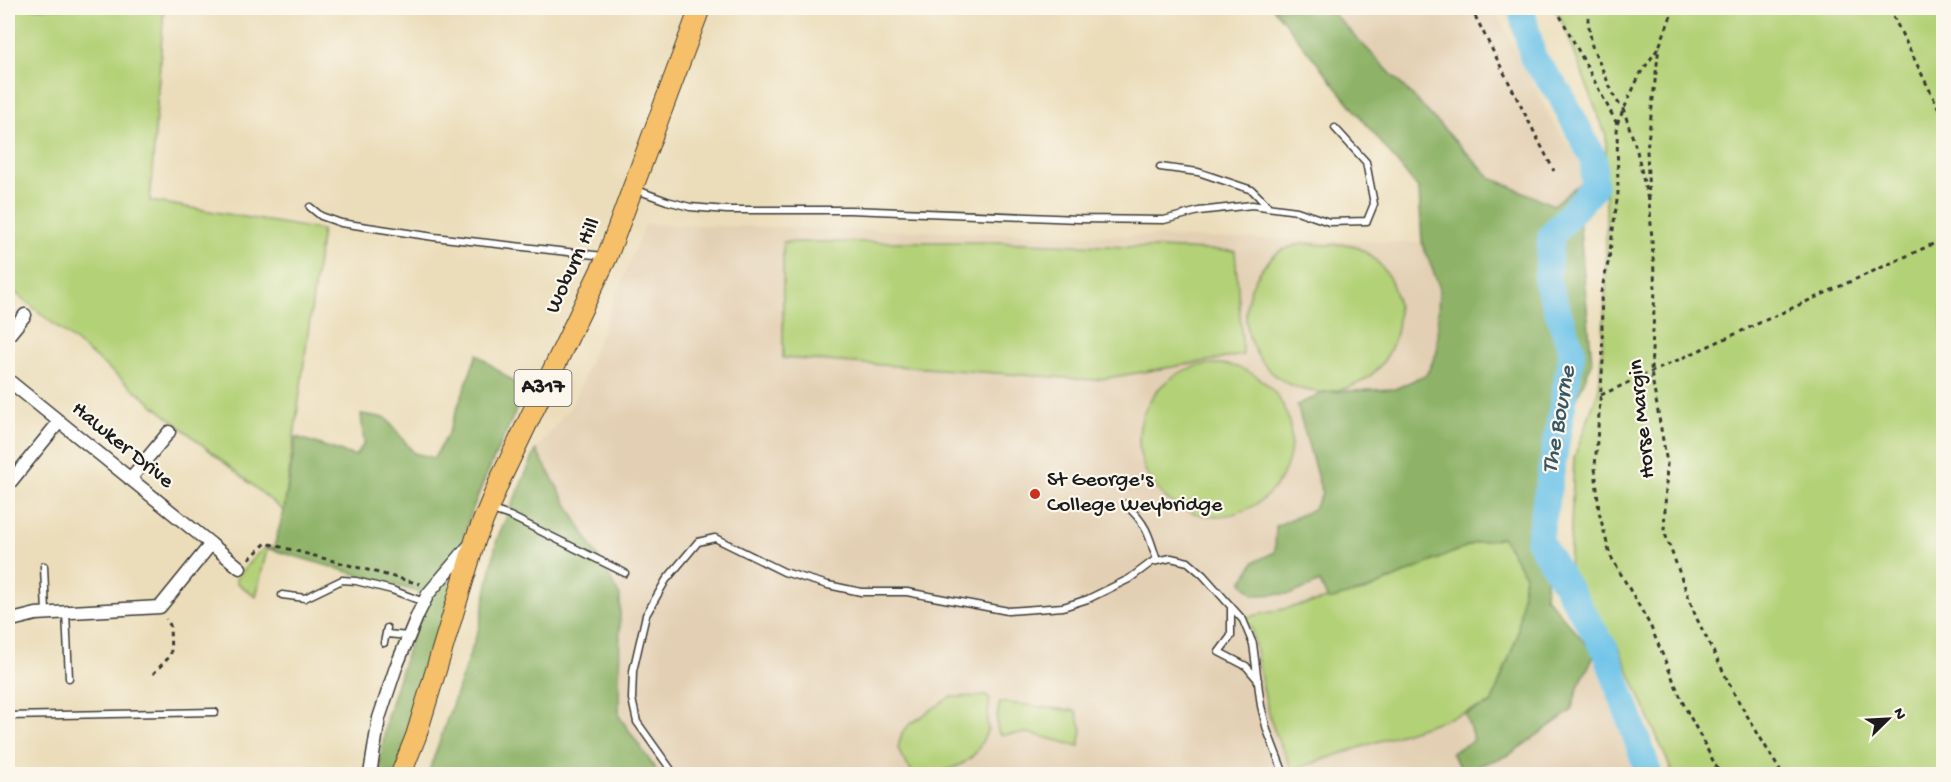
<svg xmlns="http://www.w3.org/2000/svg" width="1951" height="782" font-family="'Gochi Hand',sans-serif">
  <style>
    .built { fill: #e3d0b4 }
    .green { fill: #b3d177; stroke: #68764a; stroke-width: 1.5 }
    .forest { fill: #8eb368; stroke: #556842; stroke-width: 1.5 }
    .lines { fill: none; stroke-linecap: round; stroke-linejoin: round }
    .river { stroke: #6cc3e9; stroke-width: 27 }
    .lane-casing { stroke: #3b3934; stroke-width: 9 }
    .street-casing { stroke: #3b3934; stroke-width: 15 }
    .primary-casing { stroke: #3b3934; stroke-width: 22 }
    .path { stroke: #3b3934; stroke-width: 3; stroke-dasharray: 4.5 4.5; stroke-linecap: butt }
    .lane { stroke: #fff; stroke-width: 6 }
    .street { stroke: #fff; stroke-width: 12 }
    .primary { stroke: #f6c06b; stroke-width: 20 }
    .poi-dot { fill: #c8321e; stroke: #fbf7ec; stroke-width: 2 }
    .labels { text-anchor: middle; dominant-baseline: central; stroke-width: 4.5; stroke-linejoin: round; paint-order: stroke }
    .shield { fill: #fbf7ec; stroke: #5f5e5a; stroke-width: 1.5 }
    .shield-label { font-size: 21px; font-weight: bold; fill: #1c1c1c }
    .street-label { font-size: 22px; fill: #1c1c1c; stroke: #fbf7ec }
    .poi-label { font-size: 22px; fill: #1c1c1c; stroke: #fbf7ec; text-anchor: start }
    .water-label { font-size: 24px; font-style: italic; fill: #385664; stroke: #fbf7ec }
  </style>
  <rect width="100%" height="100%" fill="#fbf7ec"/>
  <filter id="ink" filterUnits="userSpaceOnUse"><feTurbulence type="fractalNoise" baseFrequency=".0167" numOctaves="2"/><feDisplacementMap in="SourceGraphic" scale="12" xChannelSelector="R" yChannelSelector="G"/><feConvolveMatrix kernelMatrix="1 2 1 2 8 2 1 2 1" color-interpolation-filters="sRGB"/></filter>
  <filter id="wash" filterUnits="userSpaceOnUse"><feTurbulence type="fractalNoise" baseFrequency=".008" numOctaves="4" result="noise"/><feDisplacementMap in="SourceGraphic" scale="24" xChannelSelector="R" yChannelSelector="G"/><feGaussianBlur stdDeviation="1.35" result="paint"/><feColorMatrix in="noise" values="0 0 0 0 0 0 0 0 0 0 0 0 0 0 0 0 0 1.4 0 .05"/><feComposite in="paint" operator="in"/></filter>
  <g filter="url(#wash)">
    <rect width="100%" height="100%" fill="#ebddba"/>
    <!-- built -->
    <path class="built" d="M 1328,8 L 1492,8 L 1506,30 L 1552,121 L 1578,158 L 1584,180 L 1553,205 L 1491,178 Z
      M 645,224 L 1422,243 L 1542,232 L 1559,439 L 1545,596 L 1595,654 L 1637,774 L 428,774 L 479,628 L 497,539 L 536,450 L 572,405 Z"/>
    <!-- green -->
    <path class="green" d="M 8,8 L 164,8 L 150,201 L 322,230 L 284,511 L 8,287 Z
      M 1554,8 L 1943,8 L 1943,774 L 1673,774 L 1619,648 L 1569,573 L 1574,458 L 1599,389 L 1606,287 L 1606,136 L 1564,25 Z
      M 783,242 L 996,242 L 1235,251 L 1243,355 L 1095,380 L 783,358 Z
      M 1302,243 C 1311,244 1320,245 1329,245 C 1336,245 1345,243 1351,245 C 1400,263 1411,323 1383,362 C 1373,376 1359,385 1343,389 C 1277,407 1223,337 1256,278 C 1262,268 1270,257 1280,251 C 1287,248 1295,246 1302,243 Z
      M1139 440a76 76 0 1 1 152 0a76 76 0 1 1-152 0Z
      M 1502,537 L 1525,575 L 1517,637 L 1491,704 L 1292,770 C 1286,754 1277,740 1272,724 C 1262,693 1259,660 1251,628 L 1244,618 L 1367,590 L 1472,544 Z
      M 266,547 L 274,548 L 273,550 L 267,549 L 256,597 L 237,583 L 236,579 L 254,557 Z
      M 987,696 L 987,698 L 990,698 L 987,722 L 988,729 C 985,736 981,744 977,751 C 964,769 934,775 914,774 L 902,758 L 898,748 L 902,733 L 909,725 L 950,697 Z
      M 1000,702 L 1076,711 L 1082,730 L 1079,746 L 1028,733 L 1000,735 C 994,726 998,713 1000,702 Z"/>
    <!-- forest -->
    <path class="forest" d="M 1273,8 L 1328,8 L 1491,178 L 1553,205 L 1584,180 L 1579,219 L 1592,363 L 1559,439 L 1545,596 L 1595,654 L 1578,687 L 1571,711 L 1509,755 L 1463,771 L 1451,753 L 1474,740 L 1465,714 L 1491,704 L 1517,637 L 1525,575 L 1502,537 L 1472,544 L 1367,590 L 1328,600 L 1320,582 L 1291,594 L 1254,595 L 1242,582 L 1254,562 L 1275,552 L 1276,526 L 1314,509 L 1322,493 L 1297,405 L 1325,392 L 1395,389 L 1427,374 L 1437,352 L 1439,286 L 1422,243 L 1419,190 Z
      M 477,354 L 525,391 C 501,445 460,521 455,579 L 397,774 L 378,774 L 387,716 L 425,594 L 273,550 L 284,511 L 296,437 L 355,456 L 364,444 L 361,414 L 386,418 L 414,453 L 434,458 L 448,434 Z
      M 536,450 L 620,596 L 619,716 L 659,774 L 428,774 L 479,628 L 497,539 Z"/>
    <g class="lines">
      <!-- river -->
      <path class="river" d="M 1521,8 L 1533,58 L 1560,94 L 1594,160 L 1594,187 L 1551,236 L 1547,281 L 1572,351 L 1539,541 L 1606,651 L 1649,774"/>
    </g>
  </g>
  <g filter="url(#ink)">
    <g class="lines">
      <defs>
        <path id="lane" d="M 1160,167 L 1198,172 L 1252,190 L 1269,207
          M 634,189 L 667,201 L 690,207 L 727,210 L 850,210 L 1079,219 L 1164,220 L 1199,211 L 1252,205 L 1297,211 L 1329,222 L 1367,221 L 1374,204 L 1366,162 L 1335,128
          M 310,207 L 321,216 L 341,223 L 434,237 L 603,256
          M 1125,504 C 1146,523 1149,534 1157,561
          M 492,510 L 510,516 L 625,573
          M 44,566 L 46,613
          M 282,595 L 305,598 L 342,580 L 356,581 L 392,590 L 424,602
          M 1231,608 L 1231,636 L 1219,652 L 1246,666 L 1258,680
          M 66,612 L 69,678
          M 387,634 L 408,636
          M 384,643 L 387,628
          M 8,716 L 215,712
          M 674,774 L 637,722 L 632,699 L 633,671 L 646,615 L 666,580 L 698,542 L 715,538 L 784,572 L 828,585 L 861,592 L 907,592 L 1008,611 L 1063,607 L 1088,599 L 1129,579 L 1152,562 L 1171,558 L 1188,562 L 1203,575 L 1243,620 L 1253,644 L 1261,706 L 1267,730 L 1284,774"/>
        <path id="street" d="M 8,336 L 25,315
          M 8,380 L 211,544 L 160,607 L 36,614 L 8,621
          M 130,479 L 169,432
          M 8,485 L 59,422
          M 211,544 L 240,568
          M 370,774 L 379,718 L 396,667 L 418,614 L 428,594 L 469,546"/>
        <path id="primary" d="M 401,774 L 416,736 L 476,538 L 500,480 L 607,257 L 700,8"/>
      </defs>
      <!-- lane casing -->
      <use href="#lane" class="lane-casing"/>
      <!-- street casing -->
      <use href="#street" class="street-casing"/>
      <!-- primary casing -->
      <use href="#primary" class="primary-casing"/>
      <!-- path -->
      <path class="path" d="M 1471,8 L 1554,171
        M 1556,8 L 1617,124 L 1618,193 L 1609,259 L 1601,292 L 1603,361 L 1595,467 L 1599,512 L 1610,555 L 1650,625 L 1683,703 L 1720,774
        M 1589,8 L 1588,20 L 1592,46 L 1615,98 L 1624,111 L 1637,151 L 1650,209 L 1655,289 L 1651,372 L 1667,463 L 1664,531 L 1696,617 L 1736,697 L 1782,774
        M 1889,8 L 1944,119
        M 1617,124 L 1640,74 L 1659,47 L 1674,8
        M 1649,200 L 1647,150 L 1659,47
        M 1601,395 L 1944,239
        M 249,559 L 266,543 L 420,584
        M 153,674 L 171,655 L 170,625 L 166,619"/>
      <!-- lane -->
      <use href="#lane" class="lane"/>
      <!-- street -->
      <use href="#street" class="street"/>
      <!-- primary -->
      <use href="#primary" class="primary"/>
    </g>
  </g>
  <!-- markers -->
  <circle class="poi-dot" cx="1035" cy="494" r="6"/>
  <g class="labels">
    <!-- shield labels -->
    <rect class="shield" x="514.5" y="370" width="57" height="36" rx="4.5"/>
    <g class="shield-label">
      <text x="543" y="388">A317</text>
    </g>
    <!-- street labels -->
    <g class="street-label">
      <text transform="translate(574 266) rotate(-65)">Woburn Hill</text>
      <text transform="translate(1643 419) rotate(-96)">Horse Margin</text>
      <text transform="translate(122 446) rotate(39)">Hawker Drive</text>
    </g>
    <!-- poi labels -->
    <g class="poi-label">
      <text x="1047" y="481">St George's<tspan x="1047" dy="25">College Weybridge</tspan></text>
    </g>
    <!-- water labels -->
    <g class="water-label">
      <text transform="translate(1560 420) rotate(-80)">The Bourne</text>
    </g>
  </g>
  <!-- margin -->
  <rect width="1951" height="782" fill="none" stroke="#fbf7ec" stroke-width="30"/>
  <!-- north arrow -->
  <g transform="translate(1888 719) rotate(66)" stroke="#fbf7ec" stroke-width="4.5" paint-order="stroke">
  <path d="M0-4.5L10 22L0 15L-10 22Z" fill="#1c1c1c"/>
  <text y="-9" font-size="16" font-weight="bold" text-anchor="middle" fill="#1c1c1c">N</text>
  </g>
</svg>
